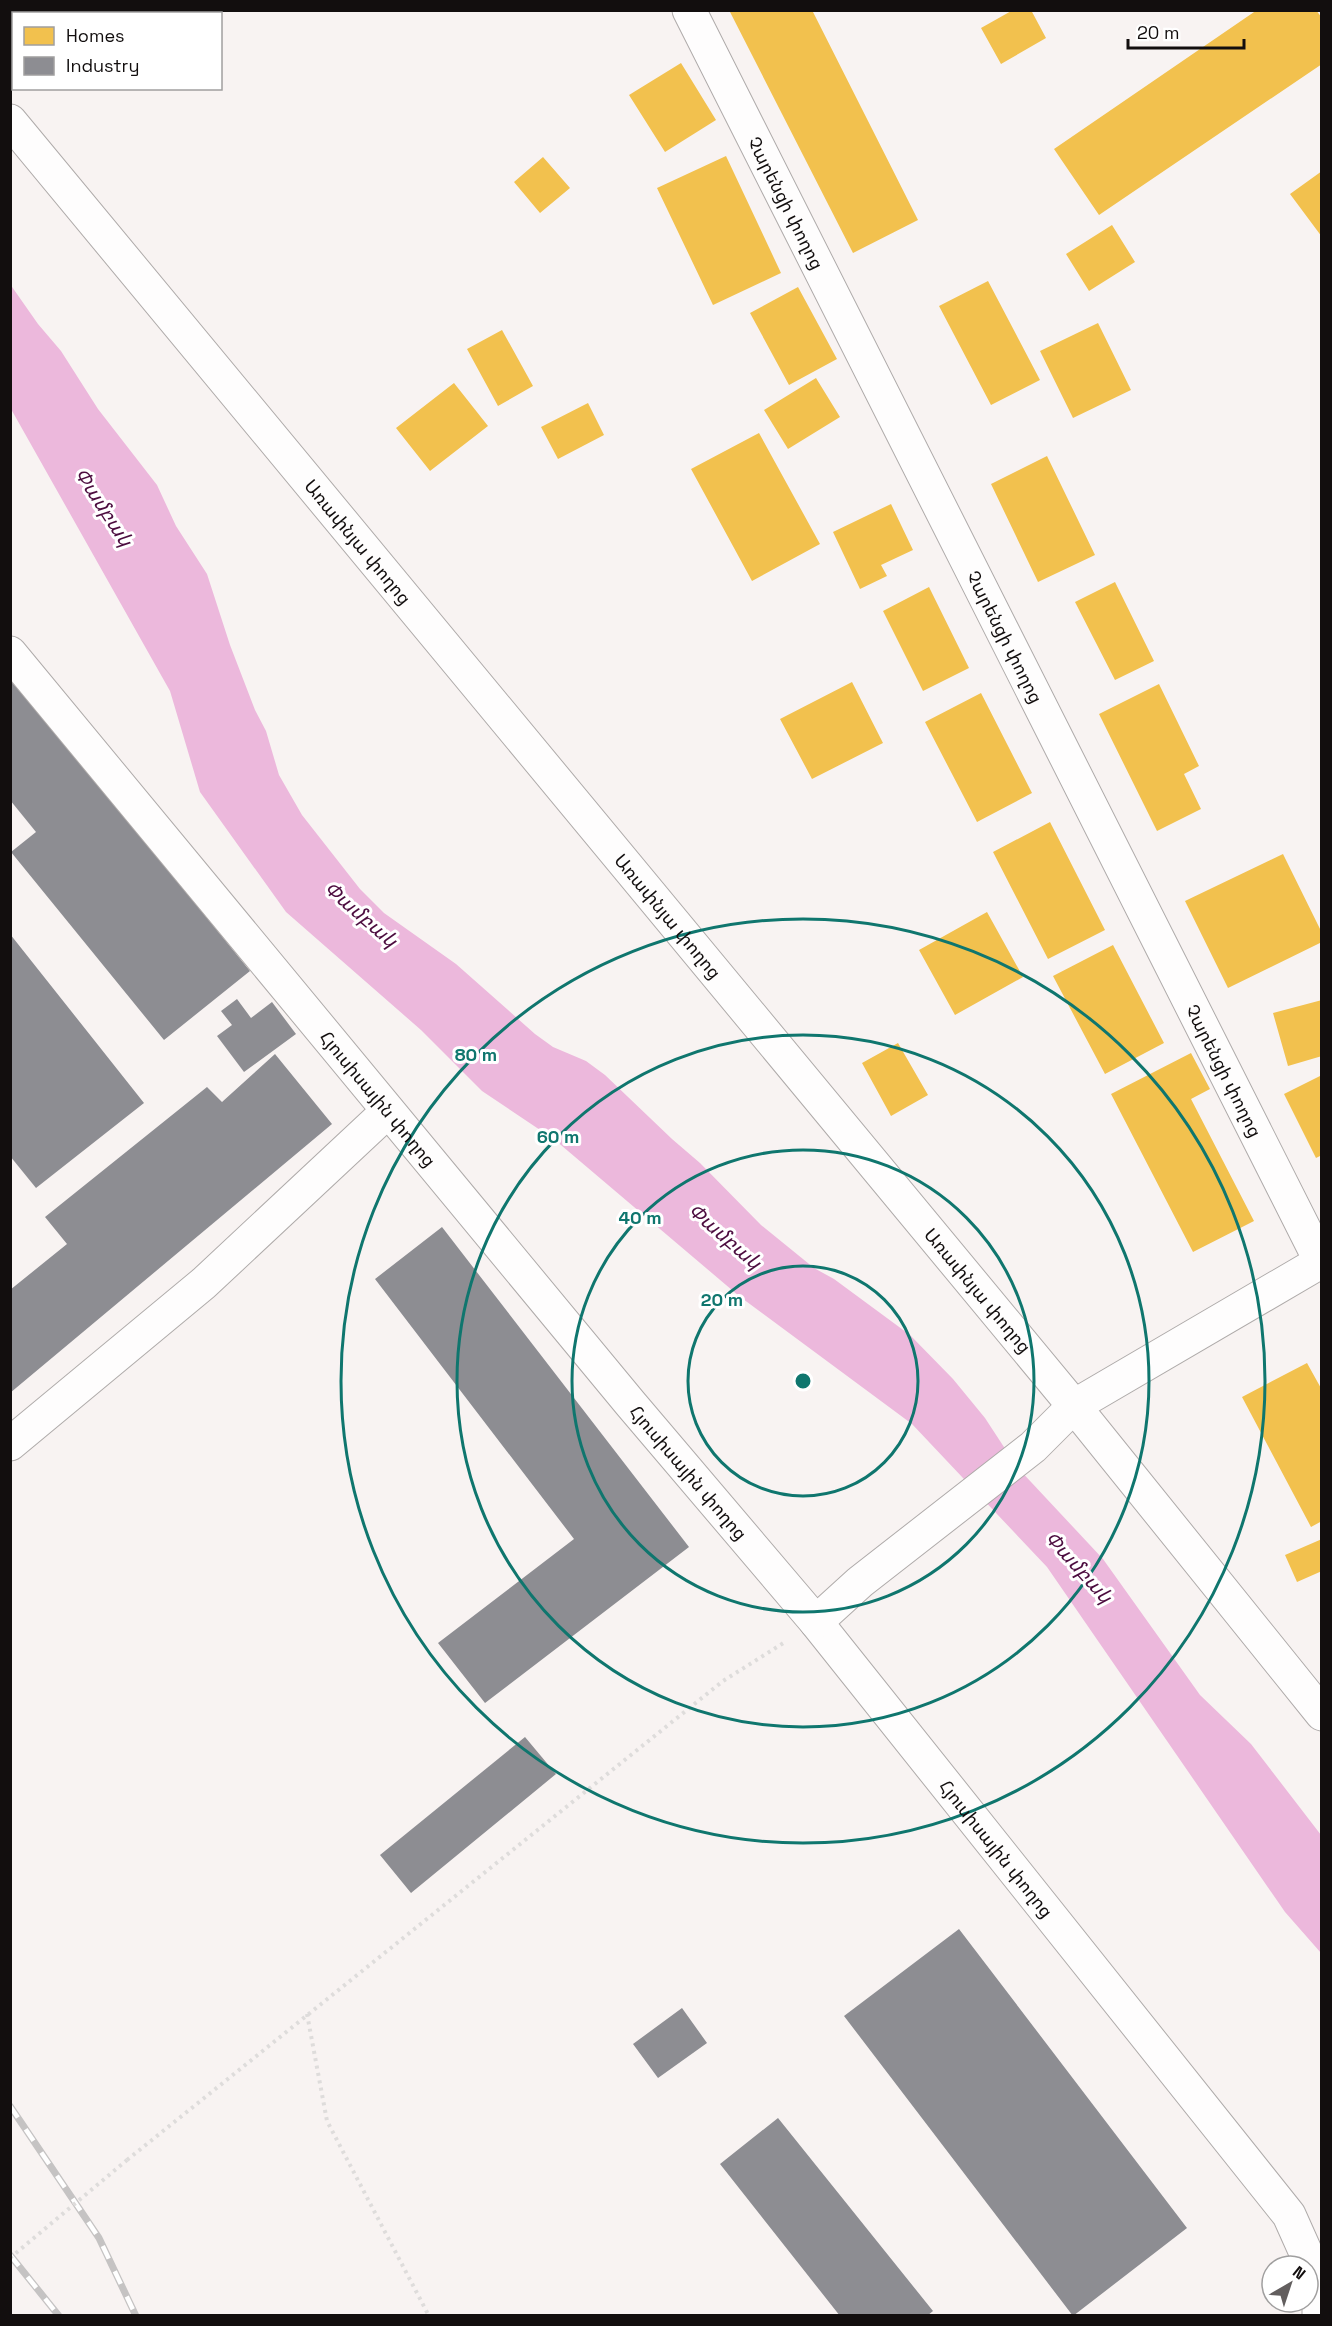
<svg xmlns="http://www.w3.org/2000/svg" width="1332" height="2326" font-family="'Space Grotesk','Noto Sans Armenian',sans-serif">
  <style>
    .water { fill: #ecb8dc }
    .homes { fill: #f2c14e }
    .industry { fill: #8d8d92 }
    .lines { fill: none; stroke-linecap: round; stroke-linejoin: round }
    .street-casing { stroke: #afabaa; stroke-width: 35 }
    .path { stroke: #dedcdb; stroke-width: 4; stroke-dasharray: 3 4.5; stroke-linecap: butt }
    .street { stroke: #fefdfd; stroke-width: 33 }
    .rail-casing { stroke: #c5c3c3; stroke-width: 7 }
    .rail { stroke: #fff; stroke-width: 4.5; stroke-dasharray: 14; stroke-linecap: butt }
    .path-bridge { stroke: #dedcdb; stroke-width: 4; stroke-dasharray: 3 4.5; stroke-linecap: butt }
    .ring { fill: none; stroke: #0f766e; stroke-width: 3 }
    .labels { text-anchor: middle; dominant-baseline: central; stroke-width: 6; stroke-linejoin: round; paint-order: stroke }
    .street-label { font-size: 18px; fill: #120e0e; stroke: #fff }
    .water-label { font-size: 20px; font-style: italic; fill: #4c0c3f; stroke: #fff }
    .centre { fill: #0f766e; stroke: #fff; stroke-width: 3 }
    .ring-label { font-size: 18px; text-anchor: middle; font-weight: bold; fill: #0f766e; stroke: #fff; stroke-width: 6; stroke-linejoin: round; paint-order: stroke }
  </style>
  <rect width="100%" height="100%" fill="#f8f3f2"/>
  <!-- water -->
  <path class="water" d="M 10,284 L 38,324 L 61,351 L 98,409 L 157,485 L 176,526 L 207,574 L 230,645 L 255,710 L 266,731 L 279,775 L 302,815 L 360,889 L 384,913 L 456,964 L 535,1034 L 553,1047 L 586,1061 L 605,1075 L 672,1139 L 700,1163 L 761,1225 L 814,1268 L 834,1279 L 910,1335 L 953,1379 L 985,1418 L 1017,1467 L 1103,1559 L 1200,1695 L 1251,1744 L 1321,1835 L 1321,1953 L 1285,1912 L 1047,1567 L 912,1424 L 739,1296 L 555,1140 L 482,1091 L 421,1030 L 286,912 L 200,792 L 170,691 L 11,409 Z"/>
  <!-- homes -->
  <path class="homes" d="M 51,10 L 59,10 L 62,14 L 47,14 Z
    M 729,10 L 812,10 L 918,220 L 853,253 Z
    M 1013,10 L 1031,10 L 1046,38 L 1001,64 L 981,28 Z
    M 1257,10 L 1316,10 L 1322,18 L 1322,64 L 1099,215 L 1054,149 Z
    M 681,63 L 716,120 L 665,152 L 629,95 Z
    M 726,156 L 781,273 L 713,305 L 657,188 Z
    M 543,157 L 570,188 L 540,213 L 514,182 Z
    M 1322,171 L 1322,237 L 1290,194 Z
    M 1112,225 L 1135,262 L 1089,291 L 1066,254 Z
    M 988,281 L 1040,380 L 991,405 L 939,306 Z
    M 798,287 L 837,359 L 789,385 L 750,313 Z
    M 1098,323 L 1131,390 L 1073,418 L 1040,351 Z
    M 502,330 L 533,386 L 498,406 L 467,349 Z
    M 816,378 L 840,417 L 788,449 L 764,410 Z
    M 454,383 L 488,426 L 430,471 L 396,428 Z
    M 588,403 L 604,435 L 558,459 L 541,427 Z
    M 759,433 L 820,544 L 752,581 L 691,469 Z
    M 1047,456 L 1095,555 L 1038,582 L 991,484 Z
    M 891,504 L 913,550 L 881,565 L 887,576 L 860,589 L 833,532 Z
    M 1115,582 L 1154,661 L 1115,680 L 1075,602 Z
    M 929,587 L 969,668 L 923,691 L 883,611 Z
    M 852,682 L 883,743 L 812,779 L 780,719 Z
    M 1159,684 L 1199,766 L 1184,774 L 1201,809 L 1157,831 L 1099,714 Z
    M 981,693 L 1032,793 L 977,822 L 925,722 Z
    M 1050,822 L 1105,930 L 1048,959 L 993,852 Z
    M 1283,854 L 1322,933 L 1322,942 L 1228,988 L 1185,901 Z
    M 987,912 L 1023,977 L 955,1015 L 919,950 Z
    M 1113,945 L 1164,1043 L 1105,1074 L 1053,976 Z
    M 1322,1000 L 1322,1056 L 1288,1066 L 1273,1013 Z
    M 898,1043 L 928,1095 L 891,1116 L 862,1063 Z
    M 1191,1053 L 1210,1089 L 1191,1099 L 1254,1221 L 1193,1252 L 1111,1094 Z
    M 1322,1075 L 1322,1155 L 1316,1158 L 1284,1094 Z
    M 1307,1363 L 1322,1390 L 1322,1521 L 1311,1527 L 1242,1397 Z
    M 1322,1539 L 1322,1571 L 1297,1582 L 1285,1555 Z"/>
  <!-- industry -->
  <path class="industry" d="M 10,680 L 75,755 L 250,971 L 164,1040 L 11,852 L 36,832 L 10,800 Z
    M 10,934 L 144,1103 L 36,1188 L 10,1156 Z
    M 237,999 L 251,1018 L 272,1002 L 296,1034 L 244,1072 L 217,1036 L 232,1025 L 221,1011 Z
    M 275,1054 L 332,1124 L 10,1393 L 10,1290 L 67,1244 L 45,1217 L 207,1087 L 222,1102 Z
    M 442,1227 L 689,1547 L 485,1703 L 438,1643 L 574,1539 L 375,1279 Z
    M 525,1737 L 556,1774 L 411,1893 L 380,1855 Z
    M 959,1929 L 1187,2228 L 1073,2316 L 844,2016 Z
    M 682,2008 L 707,2043 L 658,2078 L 633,2044 Z
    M 778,2118 L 933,2311 L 927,2316 L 840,2316 L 720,2164 Z"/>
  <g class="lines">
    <defs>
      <g id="street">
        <path id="s1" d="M 689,10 L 1322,1264"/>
        <path d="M 10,15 L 16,10"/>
        <path id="s2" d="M 10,121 L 1074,1406 L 1322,1714"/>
        <path id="s3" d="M 10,653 L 630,1403 L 816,1622 L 1289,2215 L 1319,2282 L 1319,2316"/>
        <path d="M 10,1444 L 204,1283 L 388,1111"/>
        <path d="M 816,1622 L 860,1582 L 1033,1447 L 1074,1406 L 1322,1261"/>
      </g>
    </defs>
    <!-- street casing -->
    <use href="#street" class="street-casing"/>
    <!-- path -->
    <path class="path" d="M 307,2014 L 327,2121 L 429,2316
      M 127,2160 L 723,1681 L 785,1642"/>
    <!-- street -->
    <use href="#street" class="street"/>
    <defs>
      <path id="rail" d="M 10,2106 L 99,2238 L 136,2316
        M 10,2255 L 59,2316"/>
    </defs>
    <!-- rail casing -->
    <use href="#rail" class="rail-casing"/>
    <!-- rail -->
    <use href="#rail" class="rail"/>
    <!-- path-bridge -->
    <path class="path-bridge" d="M 10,2258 L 127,2160"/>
  </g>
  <!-- distance rings -->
  <g class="ring">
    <circle cx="803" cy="1381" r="115"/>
    <circle cx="803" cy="1381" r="231"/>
    <circle cx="803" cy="1381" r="346"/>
    <circle cx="803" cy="1381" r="462"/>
  </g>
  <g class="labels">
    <!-- street labels -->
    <g class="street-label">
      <text stroke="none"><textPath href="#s1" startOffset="216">Չարենցի փողոց</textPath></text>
      <text stroke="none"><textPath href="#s2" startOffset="546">Առափնյա փողոց</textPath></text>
      <text stroke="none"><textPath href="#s1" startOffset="702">Չարենցի փողոց</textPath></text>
      <text stroke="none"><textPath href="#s2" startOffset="1032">Առափնյա փողոց</textPath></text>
      <text stroke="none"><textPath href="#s1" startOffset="1188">Չարենցի փողոց</textPath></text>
      <text stroke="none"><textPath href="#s3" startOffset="578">Հյուսիսային փողոց</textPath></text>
      <text stroke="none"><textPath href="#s2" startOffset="1518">Առափնյա փողոց</textPath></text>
      <text stroke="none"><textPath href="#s3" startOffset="1064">Հյուսիսային փողոց</textPath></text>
      <text stroke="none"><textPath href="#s3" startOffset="1550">Հյուսիսային փողոց</textPath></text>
    </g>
    <!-- water labels -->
    <g class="water-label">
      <text transform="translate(104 507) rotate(57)">Փամբակ</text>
      <text transform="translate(361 914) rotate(41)">Փամբակ</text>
      <text transform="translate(725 1236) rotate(41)">Փամբակ</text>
      <text transform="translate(1079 1567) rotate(48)">Փամբակ</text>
    </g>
  </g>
  <circle cx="803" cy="1381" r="9" class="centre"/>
  <g class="ring-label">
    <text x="476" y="1061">80 m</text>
    <text x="558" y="1143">60 m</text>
    <text x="640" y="1224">40 m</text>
    <text x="722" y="1306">20 m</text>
  </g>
  <!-- border -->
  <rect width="1332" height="2326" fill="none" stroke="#120e0e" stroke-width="24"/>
  <!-- legend -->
  <rect x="12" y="12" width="210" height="78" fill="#ffffff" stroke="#a09f9f" stroke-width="1.5"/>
  <rect x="24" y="27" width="30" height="18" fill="#f2c14e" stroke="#a09f9f" stroke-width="1.5"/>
  <text x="66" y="42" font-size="18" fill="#120e0e">Homes</text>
  <rect x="24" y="57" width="30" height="18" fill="#8d8d92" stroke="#a09f9f" stroke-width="1.5"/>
  <text x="66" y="72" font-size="18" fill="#120e0e">Industry</text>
  <!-- north arrow -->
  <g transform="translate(1290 2284) rotate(39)"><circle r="28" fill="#ffffff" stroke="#a09f9f" stroke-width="1.5"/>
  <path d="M0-4.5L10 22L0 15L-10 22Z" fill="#625e5e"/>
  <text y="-9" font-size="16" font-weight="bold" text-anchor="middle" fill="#120e0e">N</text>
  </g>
  <!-- scale -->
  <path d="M1128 39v9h116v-9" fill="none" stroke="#120e0e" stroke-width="3"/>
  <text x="1137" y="39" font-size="18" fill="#120e0e" stroke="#ffffff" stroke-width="4.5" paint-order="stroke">20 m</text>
</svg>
